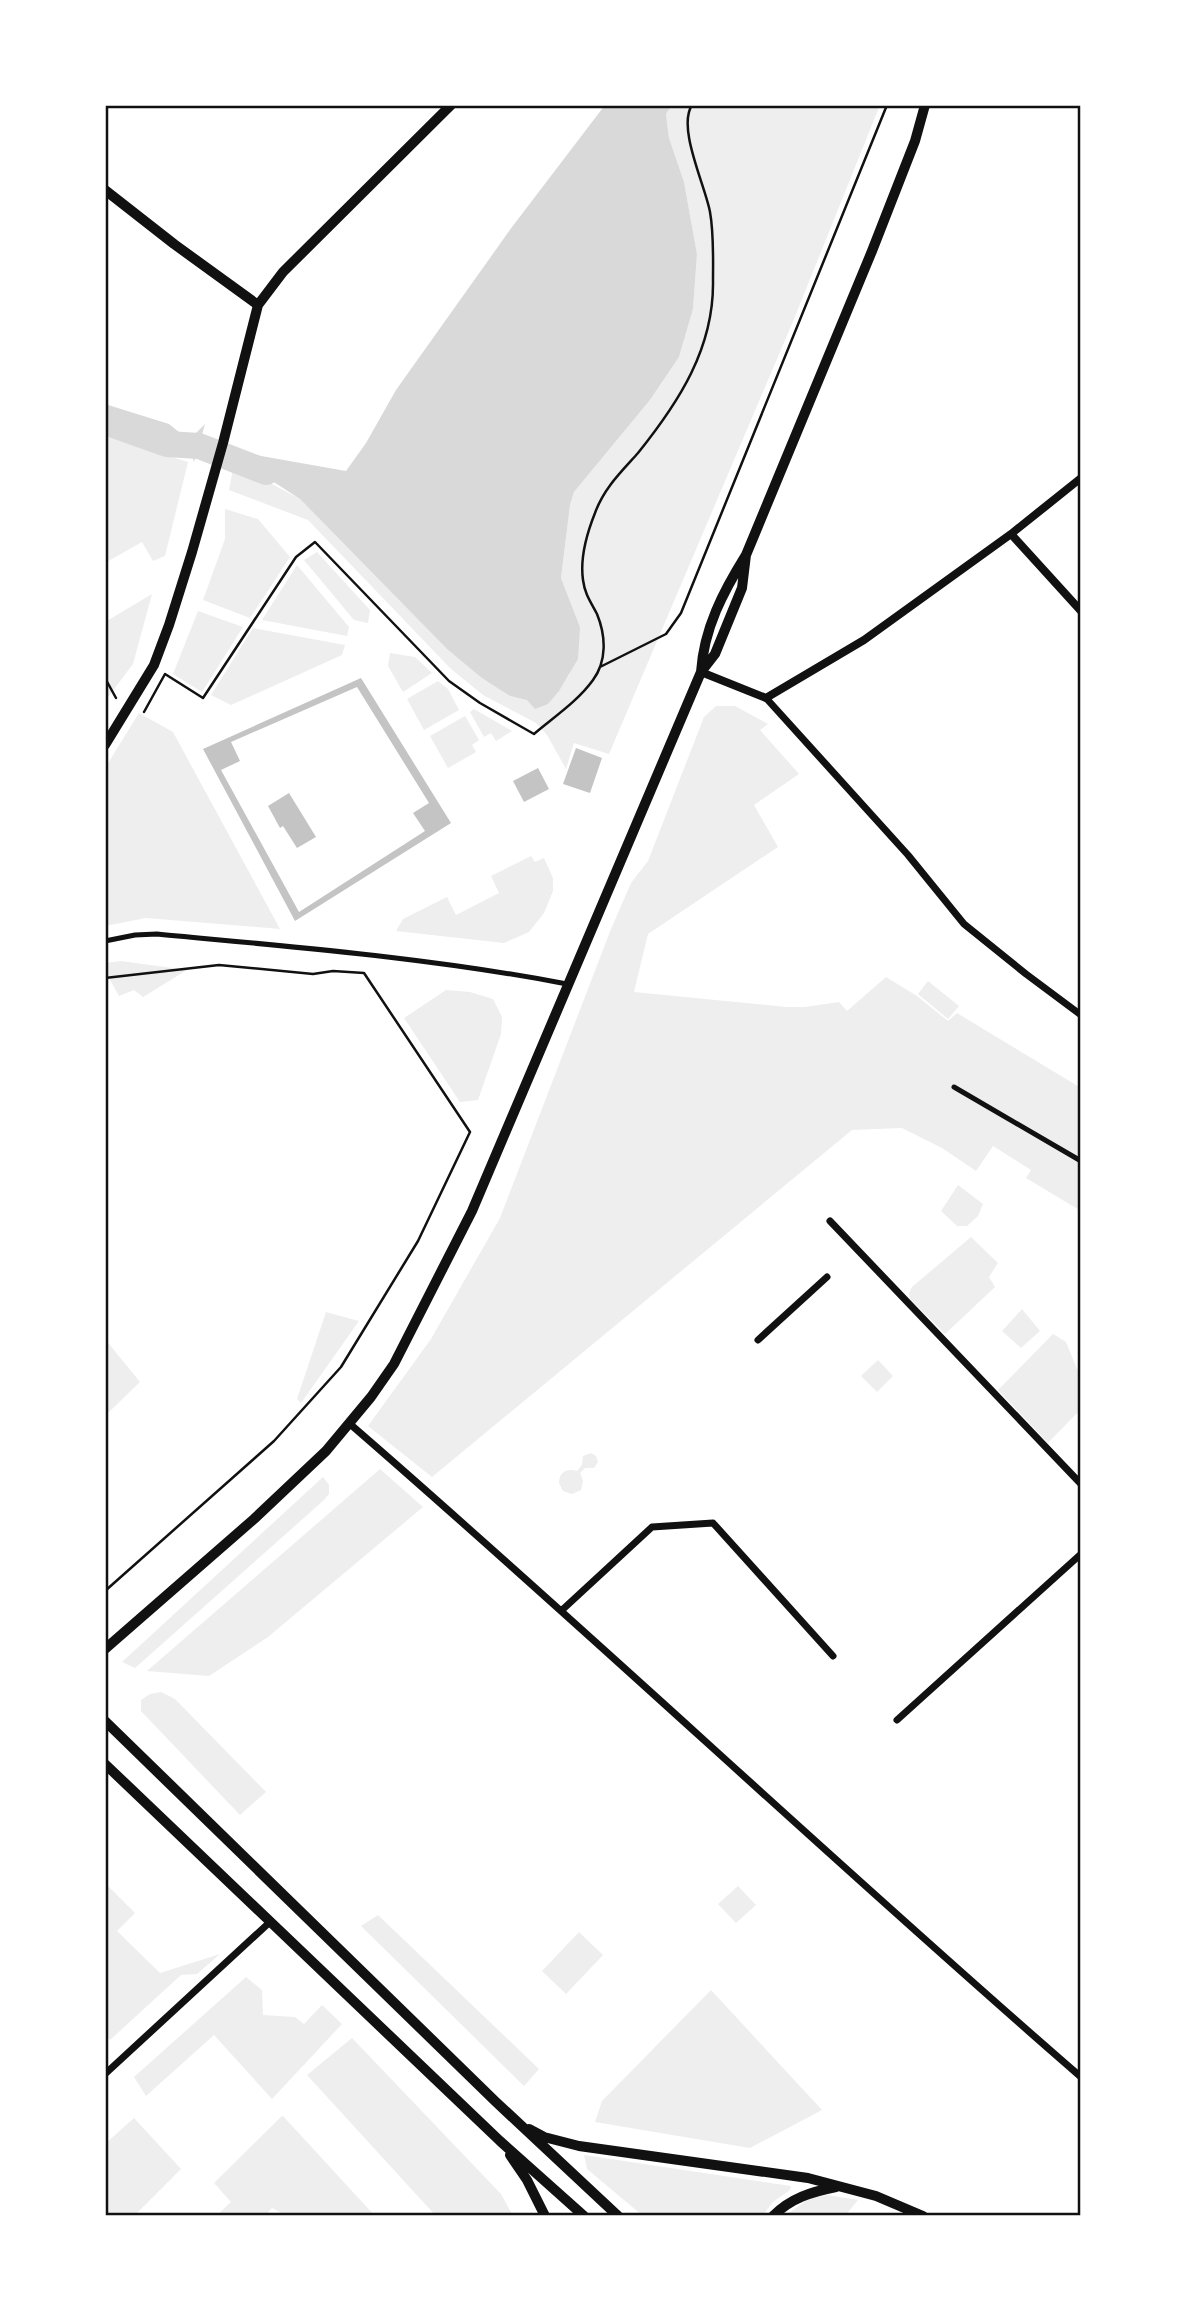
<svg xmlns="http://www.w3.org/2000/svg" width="1186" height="2321" font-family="'Alegreya Sans',sans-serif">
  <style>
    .green { fill: #eee }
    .water { fill: #d9d9d9 }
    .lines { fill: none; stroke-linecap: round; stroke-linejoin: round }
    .river { stroke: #d9d9d9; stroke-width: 26 }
    .building { fill: #c4c4c4; fill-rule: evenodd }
    .path { stroke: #111; stroke-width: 2.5 }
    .pedestrian { stroke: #111; stroke-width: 5 }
    .minor { stroke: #111; stroke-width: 7 }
    .tertiary { stroke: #111; stroke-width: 8 }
    .secondary { stroke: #111; stroke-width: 10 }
    .primary { stroke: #111; stroke-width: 10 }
    .neatline { fill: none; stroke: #111; stroke-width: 2.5 }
  </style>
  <rect width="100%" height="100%" fill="#fff"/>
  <!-- green -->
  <path class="green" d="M 672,105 L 880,105 L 794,319 L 609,754 L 574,743 L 566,769 L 547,735 L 536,723 L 483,695 L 451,669 L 308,520 L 229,490 L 233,469 L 257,476 L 300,499 L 447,649 L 510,696 L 548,704 L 569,675 L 580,627 L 561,578 L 570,505 L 574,492 L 650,400 L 679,357 L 693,309 L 697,254 L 684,182 L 669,138 L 666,114 Z
    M 105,436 L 188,462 L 165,556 L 153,561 L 142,542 L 105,563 Z
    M 225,509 L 258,519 L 290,557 L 250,618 L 203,600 L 225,539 Z
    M 317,552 L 370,610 L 368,623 L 354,620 L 304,560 Z
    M 297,565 L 349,627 L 347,636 L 262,620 Z
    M 152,594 L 133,664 L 105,701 L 105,622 Z
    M 198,611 L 243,627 L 202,692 L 173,674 Z
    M 253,628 L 345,645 L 342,655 L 231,705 L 211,695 Z
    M 390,653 L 415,657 L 432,673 L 403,692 L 388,666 Z
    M 438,681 L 448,689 L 459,710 L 424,730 L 407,699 Z
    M 716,706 L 735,706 L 768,724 L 760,730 L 799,774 L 754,805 L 778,847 L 648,934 L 634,992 L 787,1007 L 805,1007 L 839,1002 L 847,1011 L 886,977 L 917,996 L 948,1021 L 957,1013 L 1081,1088 L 1081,1211 L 1026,1178 L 1031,1170 L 993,1146 L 976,1171 L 942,1148 L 902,1128 L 852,1130 L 432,1477 L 368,1426 L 431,1339 L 500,1218 L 611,929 L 631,883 L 648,861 L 704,717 Z
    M 474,709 L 512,731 L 496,741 L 491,733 L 484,737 L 470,712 Z
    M 139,713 L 173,732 L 280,929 L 146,918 L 105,926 L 105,768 Z
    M 465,716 L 479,740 L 472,745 L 476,752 L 448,768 L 430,736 Z
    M 531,856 L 535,862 L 544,858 L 553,878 L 553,891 L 544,913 L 529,932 L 504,943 L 396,931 L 403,919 L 447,897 L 456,915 L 499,893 L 491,876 Z
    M 121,961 L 187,970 L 143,997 L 134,990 L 119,996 L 105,971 L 105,963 Z
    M 928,981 L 959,1006 L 948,1019 L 918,994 Z
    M 446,990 L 470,992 L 493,999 L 502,1017 L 501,1034 L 478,1100 L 460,1102 L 404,1018 Z
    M 958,1185 L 983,1204 L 978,1216 L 967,1226 L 957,1226 L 941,1211 Z
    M 971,1237 L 998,1263 L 989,1277 L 995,1287 L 945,1334 L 910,1299 L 909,1293 L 912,1287 Z
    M 1022,1309 L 1040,1331 L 1021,1348 L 1002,1331 Z
    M 326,1312 L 359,1321 L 301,1403 L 297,1399 Z
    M 1053,1334 L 1066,1342 L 1077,1369 L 1081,1369 L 1081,1409 L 1048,1443 L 998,1390 Z
    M 105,1339 L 140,1382 L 108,1413 L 105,1409 Z
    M 878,1360 L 893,1376 L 877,1392 L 861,1376 Z
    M 591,1453 L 596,1456 L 598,1462 L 594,1468 L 585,1468 L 580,1473 L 583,1481 L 581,1490 L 572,1494 L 563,1491 L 559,1483 C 559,1472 567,1468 577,1471 L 582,1465 L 583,1456 Z
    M 380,1469 L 423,1507 L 268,1637 L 209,1676 L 147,1671 Z
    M 323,1477 L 329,1485 L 329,1494 L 324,1500 L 135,1668 L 122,1662 Z
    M 161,1692 L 175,1699 L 266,1792 L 240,1815 L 141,1711 L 141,1700 L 150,1694 Z
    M 105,1883 L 135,1913 L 117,1931 L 160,1973 L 220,1954 L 197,1974 L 181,1975 L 110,2040 L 105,2034 Z
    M 738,1886 L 756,1905 L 736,1923 L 718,1904 Z
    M 378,1915 L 539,2069 L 524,2086 L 361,1926 Z
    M 579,1932 L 603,1955 L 566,1994 L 542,1971 Z
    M 246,1977 L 262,1990 L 263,2015 L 295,2017 L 304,2024 L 322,2005 L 342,2024 L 272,2099 L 214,2035 L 146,2096 L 134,2077 Z
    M 711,1990 L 822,2110 L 750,2148 L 595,2122 L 602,2101 Z
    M 352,2038 L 501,2194 L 513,2216 L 436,2216 L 307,2075 Z
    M 282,2116 L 283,2116 L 375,2216 L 287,2216 L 272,2208 L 265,2216 L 216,2216 L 231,2202 L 214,2183 Z
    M 134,2118 L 181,2169 L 134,2216 L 105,2216 L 105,2144 Z
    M 584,2155 L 791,2186 L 790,2190 L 773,2202 L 762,2216 L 643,2216 L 587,2169 Z
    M 827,2195 L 858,2200 L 845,2216 L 785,2216 L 808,2199 Z"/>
  <!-- water -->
  <path class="water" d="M 605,105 L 672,105 L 666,114 L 669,138 L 684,182 L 697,254 L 693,309 L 679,357 L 650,400 L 574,492 L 570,505 L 561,578 L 580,627 L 578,659 L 559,691 L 548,704 L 535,709 L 527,700 L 510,696 L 482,678 L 447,649 L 300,499 L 263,475 L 236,463 L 233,459 L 239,452 L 346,471 L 366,443 L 396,390 L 512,227 Z
    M 105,404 L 169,424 L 185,437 L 193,436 L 205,424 L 194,462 L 190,449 L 105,421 Z"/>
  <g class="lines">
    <!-- river -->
    <path class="river" d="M 105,422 L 167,444 L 199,446 L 266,472"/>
  </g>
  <!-- building -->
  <path class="building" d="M 361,678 L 451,823 L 295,921 L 203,749 ZM 357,687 L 429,803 L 413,813 L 425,831 L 299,912 L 221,770 L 240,761 L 231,742 Z
    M 576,748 L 602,758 L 590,793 L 563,784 Z
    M 538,768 L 549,789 L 524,802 L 513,781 Z
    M 289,793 L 316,837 L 297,848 L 283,826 L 280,828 L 268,806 Z"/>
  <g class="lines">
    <!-- path -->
    <path class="path" d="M 600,667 L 666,634 L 681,613 L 887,105
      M 105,678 L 116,698
      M 144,712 L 165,674 L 203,698 L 296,557 L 315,542 L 449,681 L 480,703 L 534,734 C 554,717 578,701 593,680 C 607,661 606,636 597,614 C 591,602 585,595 583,580 C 580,559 587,533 595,513 C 604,488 621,472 638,453 C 679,402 714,348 713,281 C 713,259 714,234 710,212 C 705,185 677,128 692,105
      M 105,978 L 219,965 L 313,974 L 333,971 L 364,973 L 470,1132 L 418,1241 L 341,1367 L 274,1441 L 105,1591"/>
    <!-- pedestrian -->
    <path class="pedestrian" d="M 105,941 L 135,935 L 157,934 C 294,947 432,958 567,984
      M 954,1087 L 1081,1161"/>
    <!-- minor -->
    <path class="minor" d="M 766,698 L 908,855 L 964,924 L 1026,974 L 1081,1015
      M 830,1221 L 1081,1484
      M 758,1340 L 827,1277
      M 350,1424 C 597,1638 834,1863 1081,2077
      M 561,1611 L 652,1527 L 713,1523 L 833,1656
      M 897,1720 L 1081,1554
      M 105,2074 L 271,1921"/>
    <!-- tertiary -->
    <path class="tertiary" d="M 1011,534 L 1081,611
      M 701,672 L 766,698 L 864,640 L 1011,534 L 1081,478"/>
    <!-- secondary -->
    <path class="secondary" d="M 105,190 L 174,244 L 258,305
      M 105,745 L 154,665 L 169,625 L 192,552 L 223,443 L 258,305 L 283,272 L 451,105"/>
    <!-- primary -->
    <path class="primary" d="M 701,672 C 704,628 723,592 746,555 L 872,251 L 915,141 L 925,105
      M 105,1649 L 254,1519 L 326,1451 L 371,1397 L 394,1364 L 472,1211 L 701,672 L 715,654 L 742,588 L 746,555
      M 105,1721 L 496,2102 L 618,2216
      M 105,1764 L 500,2141 L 584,2216
      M 529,2129 L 544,2137 L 579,2146 L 808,2178 L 876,2196 L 923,2216
      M 510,2155 L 527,2180 L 545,2216
      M 773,2216 C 791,2198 811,2192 836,2187"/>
  </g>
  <!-- border -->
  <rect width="1186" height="2321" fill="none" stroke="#ffffff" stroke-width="214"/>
  <rect x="107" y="107" width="972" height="2107" class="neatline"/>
</svg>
